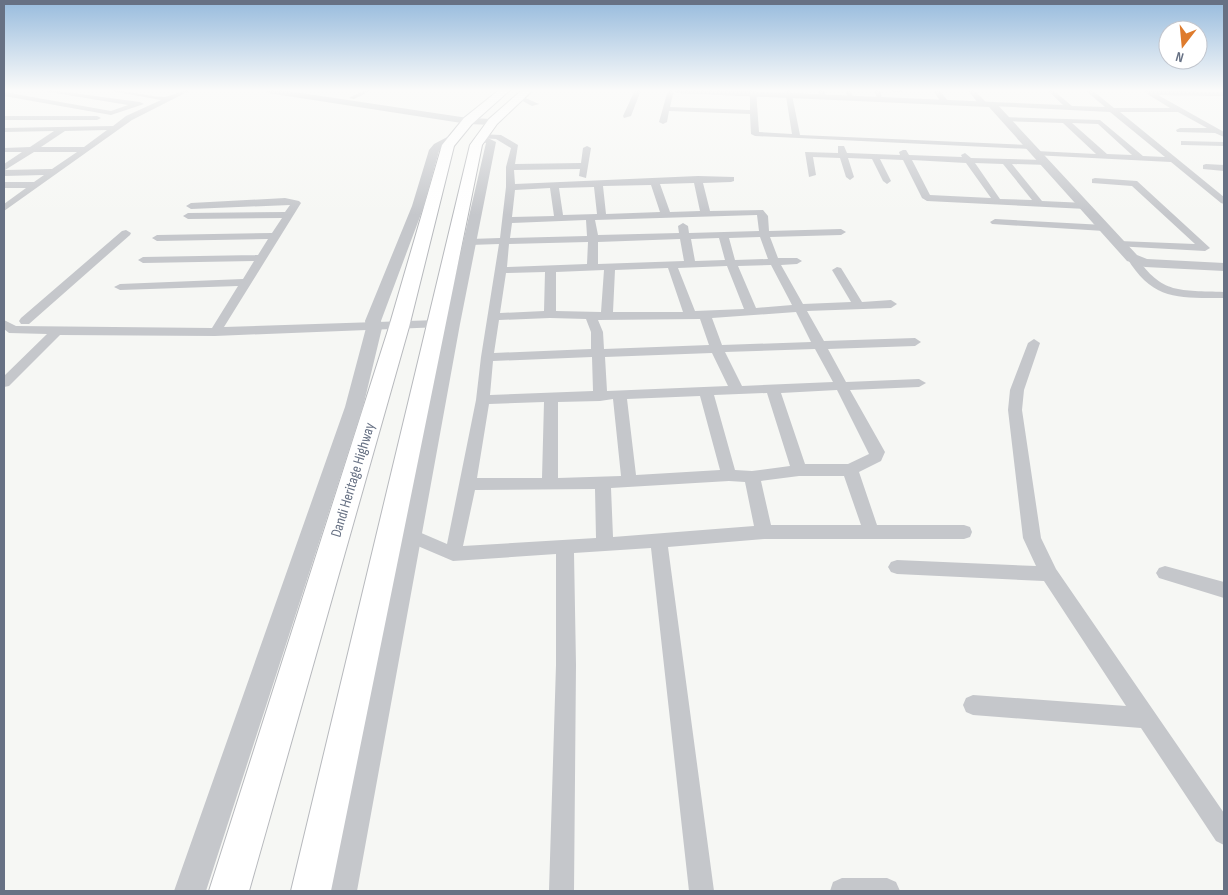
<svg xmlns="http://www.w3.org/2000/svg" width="1228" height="895" font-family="'Sofia Sans Condensed',sans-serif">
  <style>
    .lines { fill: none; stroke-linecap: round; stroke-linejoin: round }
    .trunk-casing { stroke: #b7b9bd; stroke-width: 2 }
    .minor { fill: #c5c7cb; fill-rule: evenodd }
    .tertiary { fill: #c5c7cb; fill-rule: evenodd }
    .trunk { fill: #fff; fill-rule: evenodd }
    .labels { text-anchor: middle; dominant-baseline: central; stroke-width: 5; stroke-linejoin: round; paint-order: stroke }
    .street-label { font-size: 15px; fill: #677184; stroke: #fff }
  </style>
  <rect width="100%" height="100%" fill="#f6f7f4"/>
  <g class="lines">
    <defs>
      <path id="trunk" d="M 499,90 L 510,90 L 472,124 L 454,146 L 409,327 L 249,891 L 209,891 L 389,327 L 442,145 L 464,118 Z
        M 522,90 L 533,90 L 497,124 L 482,145 L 331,891 L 291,891 L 470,145 L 489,119 Z"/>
    </defs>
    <!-- trunk casing -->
    <use href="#trunk" class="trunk-casing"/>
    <!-- minor -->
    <path class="minor" d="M 37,90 L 50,90 L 140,102 L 144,104 L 111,115 L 4,96 L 4,92 L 111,111 L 128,105 Z
      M 106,90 C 123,88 156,100 169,96 C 178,94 182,89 191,90 L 132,120 L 4,211 L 4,204 L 26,188 L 4,188 L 4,182 L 34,182 L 44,175 L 4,176 L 4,164 L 22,152 L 4,152 L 4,148 L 30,147 L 54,131 L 4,132 L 4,128 L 113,126 L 126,116 L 161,100 ZM 107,130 L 84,147 L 41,147 L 65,131 ZM 34,152 L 77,152 L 52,169 L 5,170 Z
      M 365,90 L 372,90 L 354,99 L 349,98 Z
      M 635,90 L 641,90 L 631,116 L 624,118 L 623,116 Z
      M 668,90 L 674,90 L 670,107 L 750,110 L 750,90 L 756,90 L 759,132 L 792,134 L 785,90 L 791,90 L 800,135 L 1030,145 L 1034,147 L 1030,149 L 755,136 L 751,134 L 750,114 L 669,111 L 667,122 L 663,124 L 659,122 Z
      M 818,90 L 824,90 L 825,97 L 821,97 Z
      M 845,90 L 851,90 L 852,98 L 848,98 Z
      M 874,90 L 880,90 L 882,100 L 878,100 Z
      M 888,90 L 908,90 C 904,93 892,93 888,90 Z
      M 933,90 L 939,90 L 949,102 L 948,104 L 942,104 Z
      M 968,90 L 974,90 L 986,102 L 986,106 L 980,106 Z
      M 1047,90 L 1053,90 L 1072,106 L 1105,107 L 1085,90 L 1092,90 L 1114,108 L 1170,108 L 1141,90 L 1224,92 L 1224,96 L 1158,95 L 1224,132 L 1224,137 L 1215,133 L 1177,132 L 1176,130 L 1180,128 L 1207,128 L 1178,112 L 1120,112 L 1224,197 L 1224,204 L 1221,203 L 1171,162 L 1033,155 L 1032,153 L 1036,151 L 1096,154 L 1063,123 L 1005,121 L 1002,121 L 1002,117 L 1100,120 L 1143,156 L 1165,157 L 1110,112 L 992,106 L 988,104 L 992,102 L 1063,105 ZM 1072,123 L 1098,124 L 1132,155 L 1107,154 Z
      M 517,96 L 521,96 L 539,104 L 532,106 L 517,98 Z
      M 4,116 L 97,116 L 101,118 L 97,120 L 4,120 Z
      M 478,134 L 501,135 L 518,145 L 515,164 L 581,163 L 583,148 L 587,146 L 591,148 L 586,178 L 579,176 L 580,169 L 514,170 L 515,184 L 698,176 L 734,177 L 734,181 L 731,182 L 703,183 L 710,211 L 763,210 L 768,216 L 769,231 L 841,229 L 846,232 L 841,235 L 770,237 L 778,258 L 797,258 L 802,261 L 797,264 L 781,265 L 803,304 L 851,302 L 832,270 L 837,267 L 841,268 L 862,302 L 891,300 L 897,304 L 891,308 L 807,311 L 824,341 L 915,338 L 921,342 L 915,346 L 828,349 L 846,382 L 919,379 L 926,383 L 919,387 L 850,390 L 885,452 L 881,461 L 859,472 L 877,525 L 964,525 L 970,527 L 972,532 L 970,537 L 964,539 L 764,539 L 668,547 L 714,891 L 689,891 L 651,548 L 574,553 L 576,665 L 574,891 L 549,891 L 556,665 L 556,554 L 453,561 L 406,541 L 403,536 L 406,531 L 412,529 L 447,544 L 476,400 L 481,357 L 499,244 L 470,245 L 465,242 L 470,239 L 500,238 L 506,187 L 506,167 L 511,148 L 496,139 L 478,138 ZM 694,183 L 700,211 L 670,212 L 660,184 ZM 651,185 L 660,212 L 606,214 L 603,186 ZM 594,187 L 597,214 L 563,215 L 559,188 ZM 550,188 L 554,216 L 512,217 L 515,190 ZM 757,215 L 759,231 L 689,233 L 688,226 L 683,223 L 678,226 L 679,233 L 598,235 L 595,220 ZM 586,220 L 587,236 L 510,238 L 512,223 ZM 760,237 L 768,259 L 735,260 L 729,238 ZM 719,238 L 725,260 L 695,261 L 691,239 ZM 680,239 L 684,261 L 598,264 L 598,242 ZM 588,242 L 587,264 L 507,267 L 509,244 ZM 771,265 L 792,305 L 756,308 L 738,266 ZM 727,266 L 744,309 L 695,311 L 678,268 ZM 668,268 L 683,312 L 613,312 L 615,270 ZM 604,270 L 601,312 L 556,311 L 556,272 ZM 545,272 L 544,311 L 500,313 L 506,273 ZM 796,312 L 811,342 L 722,345 L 712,318 ZM 550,318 L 586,319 L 591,332 L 591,349 L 494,353 L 499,320 ZM 700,319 L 709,345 L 604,349 L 603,332 L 598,320 ZM 815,349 L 833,382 L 742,386 L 725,352 ZM 712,353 L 728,386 L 607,391 L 605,357 ZM 592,357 L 593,391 L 490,395 L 493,361 ZM 837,390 L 869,454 L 848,464 L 805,464 L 781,393 ZM 767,393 L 790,466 L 752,471 L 735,470 L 714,395 ZM 700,396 L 720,470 L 636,475 L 627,399 ZM 613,399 L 621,476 L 558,478 L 558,402 L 600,401 ZM 544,402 L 542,478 L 477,478 L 489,404 ZM 799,476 L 844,476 L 861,525 L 771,525 L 761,481 ZM 729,481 L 745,482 L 754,526 L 613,537 L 611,488 ZM 595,489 L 596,538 L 463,546 L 475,490 Z
      M 1181,141 L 1224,142 L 1224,146 L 1184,145 L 1181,145 Z
      M 838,146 L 844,146 L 847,153 L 900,155 L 899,152 L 903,150 L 906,150 L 909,155 L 962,157 L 961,155 L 965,153 L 971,158 L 1045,160 L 1049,163 L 1048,165 L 1012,164 L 1042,201 L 1086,203 L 1091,206 L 1086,209 L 927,201 L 922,198 L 903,160 L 880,159 L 891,181 L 887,184 L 883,181 L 872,159 L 848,158 L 854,177 L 850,180 L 846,177 L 840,158 L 813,157 L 816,175 L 809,177 L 805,152 L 838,153 ZM 912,160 L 966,163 L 991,198 L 930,195 ZM 975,163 L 1003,164 L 1032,200 L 1000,199 Z
      M 1206,164 L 1224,165 L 1224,171 L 1203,169 L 1203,165 Z
      M 1095,178 L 1137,181 L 1210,248 L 1205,251 L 1115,246 L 1114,244 L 1115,242 L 1119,241 L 1195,244 L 1132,186 L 1092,183 L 1092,179 Z
      M 285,198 L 299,201 L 301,203 L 224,327 L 438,320 L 442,321 L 444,324 L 442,327 L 215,336 L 60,335 L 9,386 L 4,387 L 4,376 L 47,334 L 9,333 L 4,329 L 4,320 L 16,326 L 212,328 L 238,286 L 120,290 L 114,287 L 120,284 L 243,279 L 254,261 L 143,263 L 138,260 L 143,257 L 258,255 L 268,239 L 157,241 L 152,238 L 157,235 L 272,233 L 282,218 L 188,219 L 183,216 L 188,213 L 285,212 L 290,205 L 191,209 L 186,206 L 191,203 Z
      M 995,219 L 1104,225 L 1109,228 L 1104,231 L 992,224 L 990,222 Z
      M 126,230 L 131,233 L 130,235 L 29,324 L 21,324 L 19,321 L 21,318 L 122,231 Z
      M 1132,255 L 1136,256 C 1162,295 1180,290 1224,292 L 1224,298 C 1179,298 1153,301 1127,258 Z
      M 1034,339 L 1040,343 L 1024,390 L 1022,410 L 1041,538 L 1056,569 L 1224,813 L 1224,845 L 1216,841 L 1141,728 L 973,715 L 966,712 L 963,705 L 966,698 L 973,695 L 1126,706 L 1044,581 L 897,574 L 891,572 L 888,567 L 891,562 L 897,560 L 1036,566 L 1023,538 L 1008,410 L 1010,390 L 1028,343 Z
      M 1165,566 L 1224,582 L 1224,598 L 1159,578 L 1156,573 L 1159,568 Z
      M 842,878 L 887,878 L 896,882 L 900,891 L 830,891 L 833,882 Z"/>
    <!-- tertiary -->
    <path class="tertiary" d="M 264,90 L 281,90 L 468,118 L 493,119 L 498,122 L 493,125 L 468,124 L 268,93 Z
      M 673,90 L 724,90 L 995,102 L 1137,255 L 1147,259 L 1224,263 L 1224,271 L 1145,267 L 1127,261 L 989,107 L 677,93 Z
      M 453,134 L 458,137 L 456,139 L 439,151 L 424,206 L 381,321 L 382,328 L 363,407 L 206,891 L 174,891 L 345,407 L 366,328 L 365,321 L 412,206 L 429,150 L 434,144 Z
      M 480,134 L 496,142 L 460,324 L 357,891 L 325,891 L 444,324 L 486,143 L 475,137 Z"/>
    <!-- trunk -->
    <use href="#trunk" class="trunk"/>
  </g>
  <!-- sky -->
  <linearGradient id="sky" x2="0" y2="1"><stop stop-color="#97bbdd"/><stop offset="0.42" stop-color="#fbfbfa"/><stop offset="1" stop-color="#fbfbfa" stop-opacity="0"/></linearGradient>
  <rect width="1228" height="215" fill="url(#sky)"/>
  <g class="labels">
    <!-- street labels -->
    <g class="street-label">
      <text transform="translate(353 480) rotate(-73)">Dandi Heritage Highway</text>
    </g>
  </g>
  <!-- border -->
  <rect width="1228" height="895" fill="none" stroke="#677184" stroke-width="10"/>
  <!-- north arrow -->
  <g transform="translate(1183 45) rotate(196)"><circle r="24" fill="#ffffff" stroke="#c2c6ce"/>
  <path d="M0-4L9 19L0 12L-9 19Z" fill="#de7b2d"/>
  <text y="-8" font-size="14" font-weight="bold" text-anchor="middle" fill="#677184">N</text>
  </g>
</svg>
